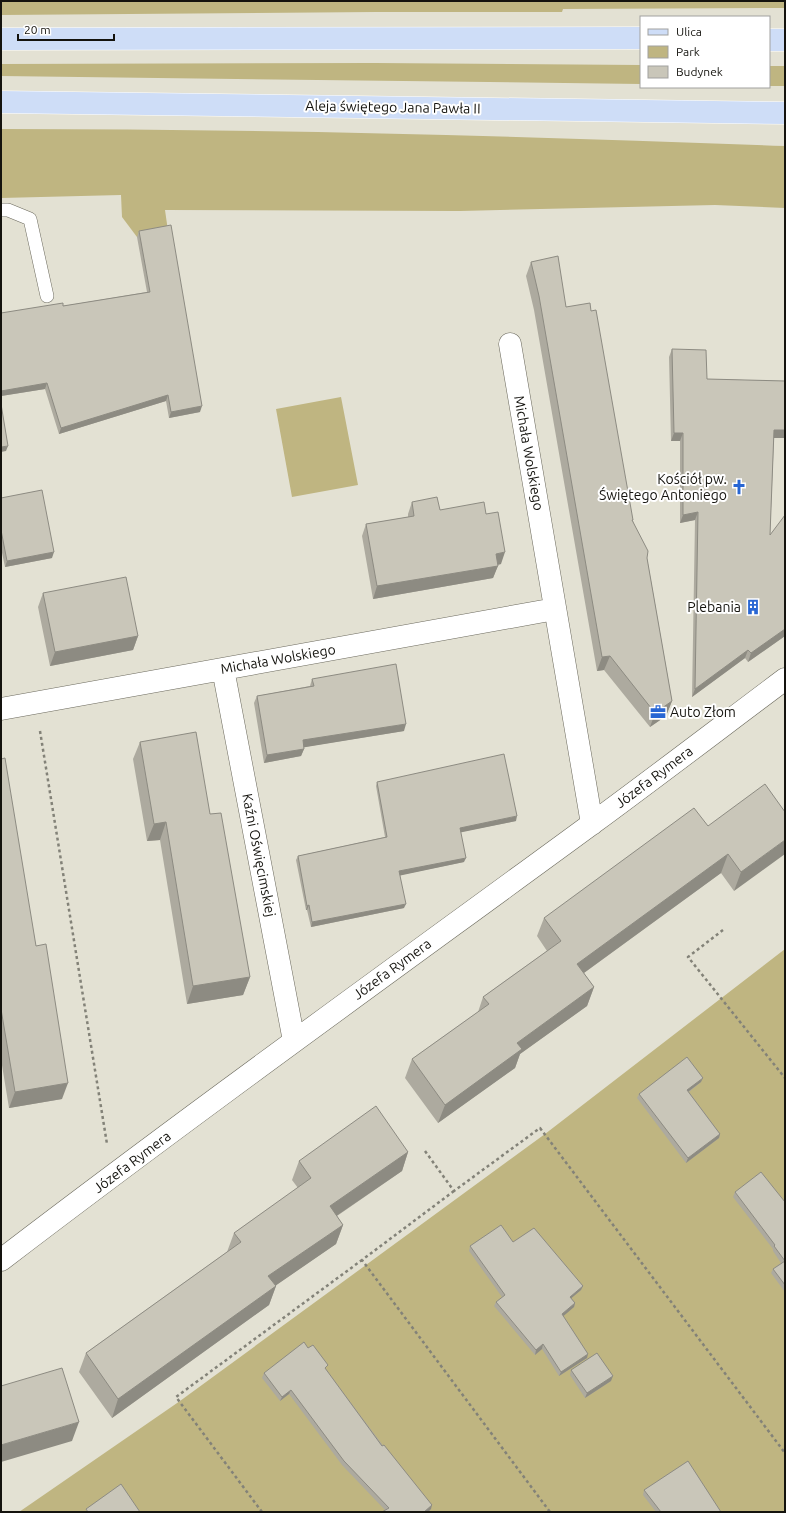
<svg xmlns="http://www.w3.org/2000/svg" width="786" height="1513" font-family="Ubuntu,sans-serif">
  <style>
    .green { fill: #bfb581 }
    .lines { fill: none; stroke-linecap: round; stroke-linejoin: round }
    .service-casing { stroke: #6b695d; stroke-width: 14 }
    .minor-casing { stroke: #6b695d; stroke-width: 23 }
    .primary-casing { stroke: #fff; stroke-width: 23 }
    .path { stroke: #838278; stroke-width: 2.5; stroke-dasharray: 3 3; stroke-linecap: butt }
    .service { stroke: #fff; stroke-width: 13 }
    .minor { stroke: #fff; stroke-width: 22 }
    .primary { stroke: #ceddf7; stroke-width: 22 }
    .wall { fill: #adaa9f }
    .shaded-wall { fill: #8d8b82 }
    .building { fill: #c9c6b9; stroke: #8d8b82 }
    .labels { text-anchor: middle; dominant-baseline: central; stroke-width: 4; stroke-linejoin: round; paint-order: stroke }
    .street-label { font-size: 14px; fill: #14130e; stroke: #fff }
    .poi-label { font-size: 14px; fill: #14130e; stroke: #fff; text-anchor: end }
  </style>
  <rect width="100%" height="100%" fill="#e3e1d3"/>
  <!-- green -->
  <path class="green" d="M 1,1 L 785,1 L 785,8 L 563,9 L 562,12 L 375,12 L 1,15 Z
    M 374,63 L 641,65 L 641,84 L 1,76 L 1,64 Z
    M 769,66 L 785,66 L 785,86 L 769,86 Z
    M 1,129 C 262,129 524,136 785,146 L 785,208 L 715,205 L 460,211 L 165,210 L 168,231 L 137,237 L 122,217 L 121,195 L 1,198 Z
    M 341,397 L 358,485 L 292,497 L 276,409 Z
    M 785,949 L 785,1512 L 19,1512 L 180,1401 L 545,1134 Z"/>
  <g class="lines">
    <defs>
      <path id="service" d="M 1,210 L 8,210 L 30,219 L 47,296"/>
      <path id="minor" d="M 510,344 L 592,824
        M 223,669 L 294,1041
        M 1,709 L 555,609
        M 1,1260 C 196,1111 395,968 593,823 C 657,776 721,727 785,679"/>
      <path id="primary" d="M 1,39 L 641,38
        M 769,40 L 785,40
        M 1,102 L 785,113"/>
    </defs>
    <!-- service casing -->
    <use href="#service" class="service-casing"/>
    <!-- minor casing -->
    <use href="#minor" class="minor-casing"/>
    <!-- primary casing -->
    <use href="#primary" class="primary-casing"/>
    <!-- path -->
    <path class="path" d="M 40,731 L 107,1144
      M 723,930 L 688,957 L 785,1078
      M 425,1151 L 454,1191 L 540,1128 L 785,1453
      M 454,1191 L 362,1260 L 550,1512
      M 262,1512 L 176,1397 L 362,1260"/>
    <!-- service -->
    <use href="#service" class="service"/>
    <!-- minor -->
    <use href="#minor" class="minor"/>
    <!-- primary -->
    <use href="#primary" class="primary"/>
  </g>
  <!-- wall -->
  <path class="wall" d="M 139,231 L 200,412 L 169,418 L 166,401 L 59,434 L 45,389 L 1,396 L 1,313 L 63,306 L 147,292 L 137,237 Z
    M 531,262 L 566,307 L 633,521 L 647,558 L 672,701 L 666,716 L 650,727 L 604,670 L 597,671 L 534,310 L 526,276 Z
    M 672,349 L 707,379 L 785,381 L 785,438 L 774,438 L 770,535 L 785,636 L 748,662 L 745,658 L 692,697 L 695,520 L 680,523 L 680,441 L 671,441 L 669,357 Z
    M 1,498 L 52,558 L 5,567 L 1,548 Z
    M 412,502 L 440,510 L 486,514 L 501,564 L 498,565 L 493,578 L 373,599 L 362,536 L 366,524 L 408,517 L 408,514 Z
    M 43,593 L 138,636 L 133,650 L 50,666 L 38,607 Z
    M 312,679 L 404,731 L 304,747 L 304,749 L 301,756 L 264,763 L 254,703 L 257,696 L 310,686 Z
    M 140,742 L 210,814 L 250,977 L 243,995 L 187,1004 L 160,840 L 147,841 L 133,759 Z
    M 1,759 L 62,1099 L 9,1108 L 1,1059 Z
    M 377,782 L 516,821 L 460,832 L 464,862 L 400,875 L 404,908 L 311,927 L 307,910 L 306,910 L 296,860 L 298,856 L 385,837 L 376,786 Z
    M 785,812 L 734,891 L 721,873 L 584,973 L 594,987 L 587,1006 L 520,1054 L 515,1068 L 438,1123 L 405,1078 L 412,1059 L 478,1012 L 483,997 L 547,951 L 537,936 L 544,918 L 708,826 Z
    M 701,1082 L 689,1092 L 720,1134 L 719,1138 L 686,1163 L 637,1098 L 639,1094 Z
    M 408,1152 L 402,1171 L 337,1216 L 343,1225 L 336,1244 L 276,1285 L 276,1286 L 269,1305 L 112,1418 L 79,1372 L 86,1353 L 227,1252 L 234,1233 L 298,1188 L 292,1180 L 299,1161 Z
    M 735,1192 L 785,1202 L 785,1292 L 771,1273 L 773,1269 L 781,1263 L 773,1251 L 773,1249 L 733,1197 Z
    M 513,1242 L 583,1286 L 581,1290 L 571,1298 L 575,1303 L 574,1307 L 563,1316 L 587,1358 L 559,1376 L 542,1349 L 535,1355 L 494,1306 L 496,1302 L 502,1297 L 469,1251 L 470,1246 Z
    M 326,1370 L 431,1509 L 428,1512 L 382,1512 L 385,1510 L 342,1465 L 289,1394 L 280,1401 L 262,1378 L 264,1373 L 327,1370 Z
    M 571,1370 L 611,1381 L 585,1398 L 570,1375 Z
    M 644,1490 L 721,1512 L 656,1512 L 643,1495 Z"/>
  <!-- shaded-wall -->
  <path class="shaded-wall" d="M 47,383 L 45,389 L 1,396 L 1,391 Z
    M 168,395 L 166,401 L 59,434 L 61,428 Z
    M 202,406 L 200,412 L 169,418 L 171,412 Z
    M 774,430 L 785,430 L 785,438 L 771,438 Z
    M 674,433 L 683,433 L 680,441 L 671,441 Z
    M 8,446 L 6,451 L 1,452 L 1,447 Z
    M 698,512 L 695,520 L 680,523 L 683,515 Z
    M 54,552 L 52,558 L 5,567 L 7,561 Z
    M 505,552 L 501,564 L 491,566 L 496,554 Z
    M 498,566 L 493,578 L 373,599 L 377,586 Z
    M 785,629 L 785,636 L 748,662 L 751,653 Z
    M 138,636 L 133,650 L 50,666 L 55,652 Z
    M 748,650 L 745,658 L 692,697 L 695,689 Z
    M 610,656 L 604,670 L 597,671 L 602,657 Z
    M 672,701 L 666,716 L 650,727 L 655,713 Z
    M 406,724 L 404,731 L 300,748 L 303,740 Z
    M 304,749 L 301,756 L 264,763 L 267,755 Z
    M 517,816 L 516,821 L 458,833 L 460,828 Z
    M 166,822 L 160,840 L 147,841 L 154,824 Z
    M 785,840 L 785,854 L 734,891 L 741,872 Z
    M 728,854 L 721,873 L 570,983 L 577,964 Z
    M 466,858 L 464,862 L 398,876 L 399,871 Z
    M 406,904 L 404,908 L 311,927 L 312,922 Z
    M 309,905 L 307,910 L 306,910 L 307,906 Z
    M 250,977 L 243,995 L 187,1004 L 193,986 Z
    M 594,987 L 587,1006 L 520,1054 L 515,1068 L 438,1123 L 445,1105 L 517,1043 Z
    M 703,1078 L 701,1082 L 685,1094 L 687,1090 Z
    M 68,1083 L 62,1099 L 9,1108 L 15,1092 Z
    M 720,1134 L 719,1138 L 686,1163 L 688,1158 Z
    M 408,1152 L 402,1171 L 323,1225 L 330,1206 Z
    M 343,1225 L 336,1244 L 262,1295 L 268,1276 Z
    M 276,1286 L 269,1305 L 112,1418 L 118,1399 Z
    M 583,1286 L 581,1290 L 568,1301 L 570,1297 Z
    M 575,1303 L 574,1307 L 560,1319 L 562,1314 Z
    M 543,1344 L 542,1349 L 535,1355 L 536,1350 Z
    M 588,1354 L 587,1358 L 559,1376 L 561,1372 Z
    M 613,1376 L 611,1381 L 585,1398 L 587,1393 Z
    M 291,1390 L 289,1394 L 280,1401 L 282,1397 Z
    M 79,1422 L 72,1441 L 1,1462 L 1,1445 Z
    M 432,1505 L 431,1509 L 428,1512 L 424,1512 Z"/>
  <!-- building -->
  <path class="building" d="M 171,225 L 202,406 L 171,412 L 168,395 L 61,428 L 47,383 L 1,391 L 1,313 L 63,303 L 63,306 L 150,292 L 139,231 Z
    M 558,256 L 566,307 L 590,303 L 591,311 L 596,310 L 633,520 L 632,520 L 648,551 L 647,558 L 672,701 L 655,713 L 610,656 L 602,657 L 539,296 L 531,262 Z
    M 672,349 L 706,350 L 707,379 L 785,381 L 785,430 L 774,430 L 770,535 L 785,515 L 785,629 L 751,653 L 748,650 L 695,689 L 698,512 L 683,515 L 683,433 L 674,433 Z
    M 1,404 L 8,446 L 1,447 Z
    M 42,490 L 54,552 L 7,561 L 1,530 L 1,498 Z
    M 437,497 L 440,510 L 484,502 L 486,514 L 498,512 L 505,552 L 496,554 L 498,566 L 377,586 L 366,524 L 414,516 L 412,502 Z
    M 126,577 L 138,636 L 55,652 L 43,593 Z
    M 396,664 L 406,724 L 303,740 L 304,749 L 267,755 L 257,696 L 314,686 L 312,679 Z
    M 196,732 L 210,814 L 221,813 L 250,977 L 193,986 L 166,822 L 154,824 L 140,742 Z
    M 504,754 L 517,816 L 460,828 L 466,858 L 399,871 L 406,904 L 312,922 L 309,905 L 307,906 L 298,856 L 387,837 L 377,782 Z
    M 5,758 L 36,946 L 46,944 L 68,1083 L 15,1092 L 1,1009 L 1,759 Z
    M 765,784 L 785,812 L 785,840 L 741,872 L 728,854 L 577,964 L 594,987 L 517,1043 L 522,1049 L 445,1105 L 412,1059 L 489,1004 L 483,997 L 561,941 L 544,918 L 694,808 L 708,826 Z
    M 687,1057 L 703,1078 L 687,1090 L 720,1134 L 688,1158 L 639,1094 Z
    M 376,1106 L 408,1152 L 330,1206 L 343,1225 L 268,1276 L 276,1286 L 118,1399 L 86,1353 L 241,1242 L 234,1233 L 311,1178 L 299,1161 Z
    M 761,1172 L 785,1202 L 785,1285 L 773,1269 L 785,1261 L 774,1246 L 775,1245 L 735,1192 Z
    M 501,1225 L 513,1242 L 534,1228 L 583,1286 L 570,1297 L 575,1303 L 562,1314 L 588,1354 L 561,1372 L 543,1344 L 536,1350 L 496,1302 L 505,1295 L 470,1246 Z
    M 304,1342 L 308,1348 L 313,1345 L 328,1365 L 325,1368 L 382,1446 L 384,1445 L 432,1505 L 424,1512 L 382,1512 L 389,1508 L 344,1461 L 291,1390 L 282,1397 L 264,1373 Z
    M 597,1353 L 613,1376 L 587,1393 L 571,1370 Z
    M 62,1368 L 79,1422 L 1,1445 L 1,1386 Z
    M 688,1461 L 721,1512 L 661,1512 L 644,1490 Z
    M 121,1484 L 140,1512 L 88,1512 L 86,1509 Z"/>
  <!-- icons -->
  <defs>
    <symbol id="church-bare" viewBox="-9 -9 18 18"><path d="M-1.2-6h2.4v3.5h3.3v2.4h-3.3V6h-2.4V-.1h-3.3v-2.4h3.3Z" fill="#2866d3" stroke="#fff" stroke-width="2.5" paint-order="stroke"/></symbol>
    <symbol id="building-bare" viewBox="-9 -9 18 18"><path d="M-4-6H4V6H1V3H-1V6H-4ZM-2.5-4.3h1.7v1.8h-1.7ZM.8-4.3h1.7v1.8H.8ZM-2.5-1h1.7V.8h-1.7ZM.8-1h1.7V.8H.8Z" fill="#2866d3" stroke="#fff" stroke-width="2.5" paint-order="stroke"/></symbol>
    <symbol id="office-bare" viewBox="-9 -9 18 18"><path d="M-6-3h4V-5.5h4V-3h4V5H-6ZM-1-4.5V-3h2v-1.5ZM-6 0V1H6V0Z" fill="#2866d3" stroke="#fff" stroke-width="2.5" paint-order="stroke"/></symbol>
  </defs>
  <g fill-rule="evenodd">
    <use href="#church-bare" x="728" y="476" width="22" height="22"/>
    <use href="#building-bare" x="742" y="596" width="22" height="22"/>
    <use href="#office-bare" x="647" y="701" width="22" height="22"/>
  </g>
  <g class="labels">
    <!-- street labels -->
    <g class="street-label">
      <text transform="translate(393 107) rotate(1)">Aleja świętego Jana Pawła II</text>
      <text transform="translate(529 453) rotate(80)">Michała Wolskiego</text>
      <text transform="translate(278 659) rotate(-10)">Michała Wolskiego</text>
      <text transform="translate(654 777) rotate(-37)">Józefa Rymera</text>
      <text transform="translate(259 855) rotate(79)">Kaźni Oświęcimskiej</text>
      <text transform="translate(392 969) rotate(-36)">Józefa Rymera</text>
      <text transform="translate(132 1162) rotate(-37)">Józefa Rymera</text>
    </g>
    <!-- poi labels -->
    <g class="poi-label">
      <text x="727" y="479">Kościół pw.<tspan x="727" dy="16">Świętego Antoniego</tspan></text>
      <text x="741" y="607">Plebania</text>
      <text x="670" y="712" text-anchor="start">Auto Złom</text>
    </g>
  </g>
  <!-- border -->
  <rect width="786" height="1513" fill="none" stroke="#14130e" stroke-width="4"/>
  <!-- legend -->
  <rect x="640" y="16" width="130" height="72" fill="#ffffff" stroke="#a1a19f"/>
  <rect x="648" y="29" width="20" height="6" fill="#ceddf7" stroke="#a1a19f"/>
  <text x="676" y="36" font-size="12" fill="#14130e">Ulica</text>
  <rect x="648" y="46" width="20" height="12" fill="#bfb581" stroke="#a1a19f"/>
  <text x="676" y="56" font-size="12" fill="#14130e">Park</text>
  <rect x="648" y="66" width="20" height="12" fill="#c9c6b9" stroke="#a1a19f"/>
  <text x="676" y="76" font-size="12" fill="#14130e">Budynek</text>
  <!-- scale -->
  <path d="M18 34v6h96v-6" fill="none" stroke="#14130e" stroke-width="2"/>
  <text x="24" y="34" font-size="12" fill="#14130e" stroke="#ffffff" stroke-width="3" paint-order="stroke">20 m</text>
</svg>
